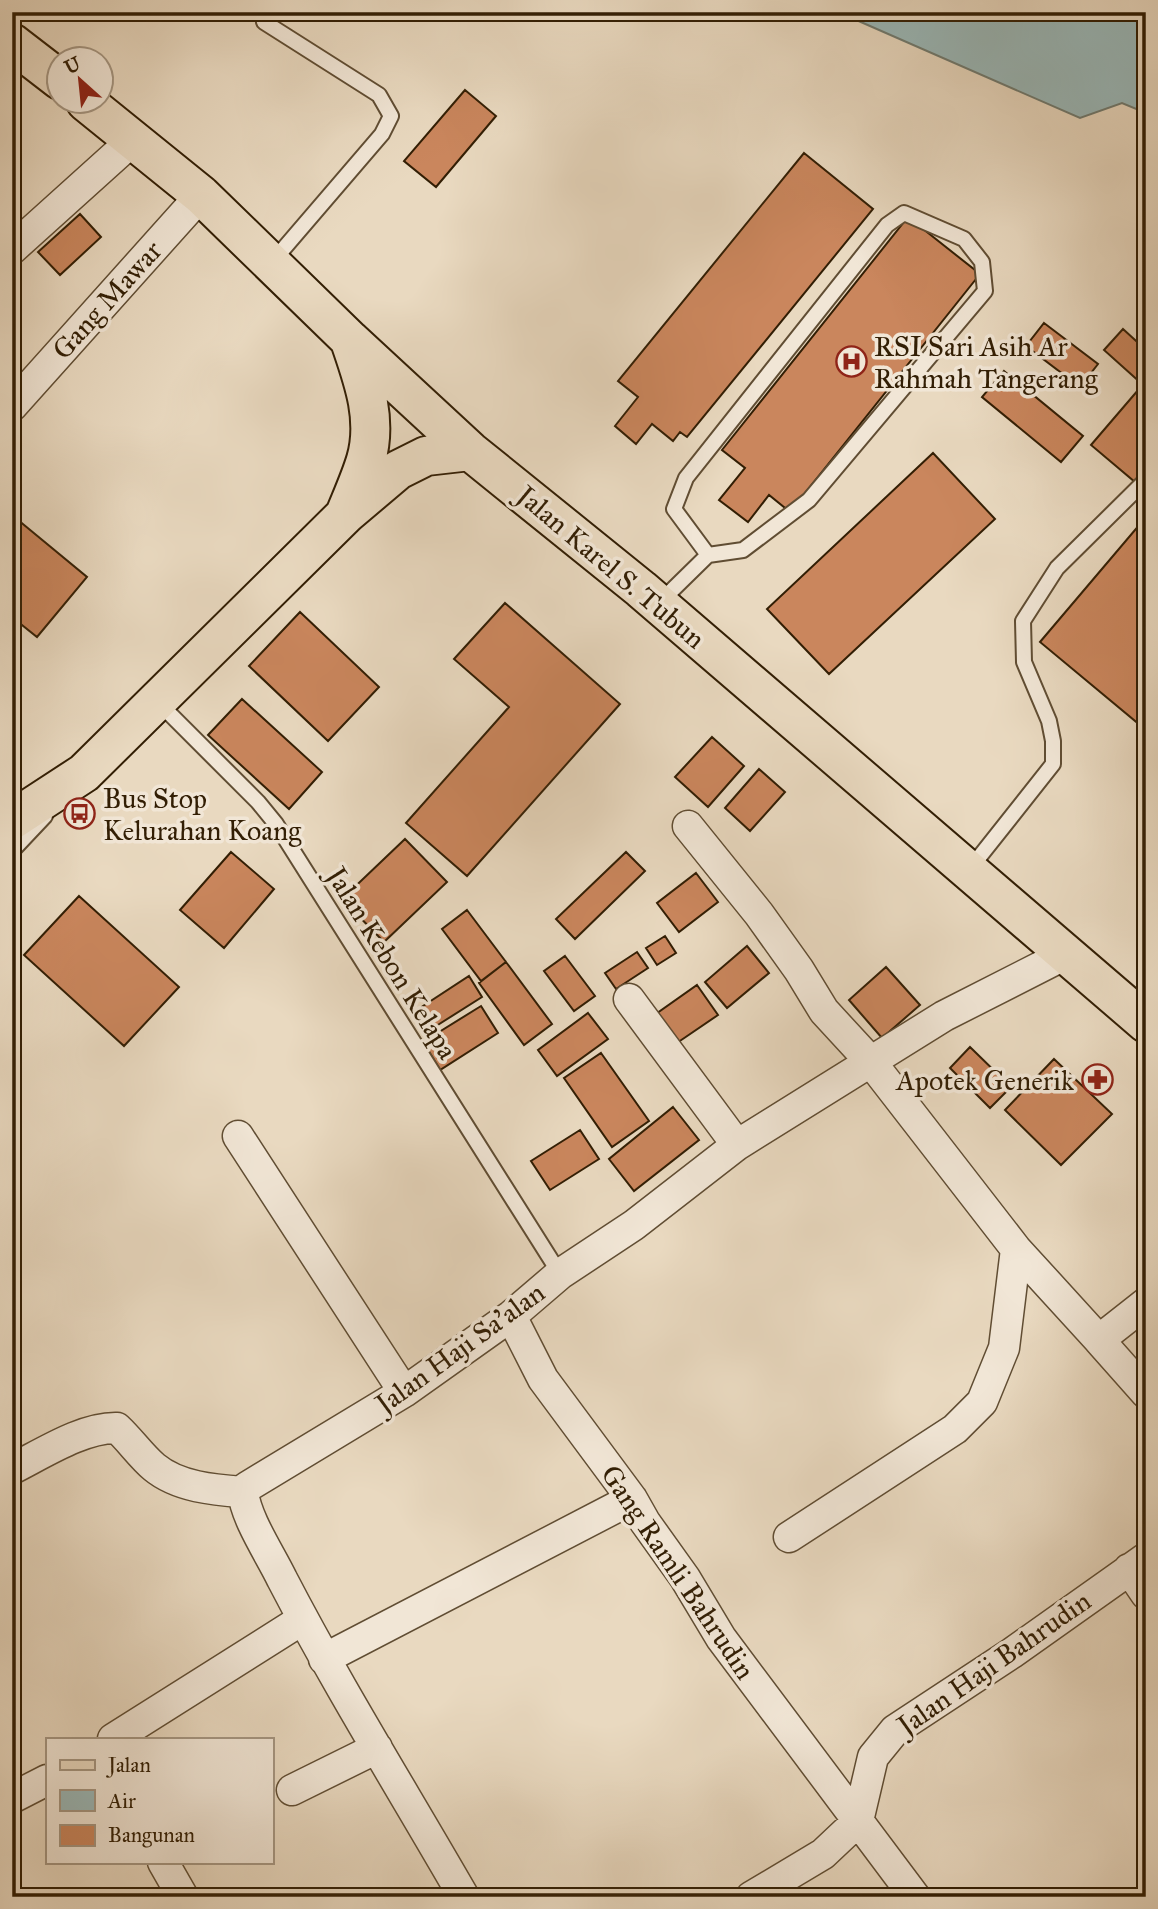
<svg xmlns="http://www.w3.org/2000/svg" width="1158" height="1909" font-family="'IM FELL Great Primer',serif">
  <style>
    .water { fill: #9ab9ba; stroke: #707b71; stroke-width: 2 }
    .building { fill: #ca865d; stroke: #321e04; stroke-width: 2 }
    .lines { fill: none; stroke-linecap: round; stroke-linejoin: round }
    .service-casing { stroke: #604d33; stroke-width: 18 }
    .minor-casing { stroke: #604d33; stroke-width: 33 }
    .primary-casing { stroke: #321e04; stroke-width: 42 }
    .service { stroke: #f1e6d6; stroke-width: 14 }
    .minor { stroke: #f1e6d6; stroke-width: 30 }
    .primary { stroke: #e9d9c0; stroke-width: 38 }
    .labels { text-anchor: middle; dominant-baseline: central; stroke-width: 7; stroke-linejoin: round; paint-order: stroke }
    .street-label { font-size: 28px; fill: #321e04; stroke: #f1e6d6 }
    .poi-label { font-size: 28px; fill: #321e04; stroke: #f1e6d6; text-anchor: start }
  </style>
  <rect width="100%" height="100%" fill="#e9d9c0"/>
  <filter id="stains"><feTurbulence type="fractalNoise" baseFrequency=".00286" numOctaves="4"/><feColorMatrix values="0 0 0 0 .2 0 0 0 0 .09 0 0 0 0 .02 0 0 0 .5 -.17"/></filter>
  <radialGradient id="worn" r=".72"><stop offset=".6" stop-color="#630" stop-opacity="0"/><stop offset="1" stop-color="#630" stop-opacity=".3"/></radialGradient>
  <!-- water -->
  <path class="water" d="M 838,12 L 1146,12 L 1146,113 L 1122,103 L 1080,118 Z"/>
  <!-- building -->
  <path class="building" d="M 465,90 L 496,116 L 436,187 L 404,161 Z
    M 804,153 L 873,209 L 687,437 L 680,432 L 673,441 L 652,424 L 636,444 L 615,426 L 638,397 L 618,381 Z
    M 80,214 L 101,237 L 60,275 L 38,252 Z
    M 908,217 L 980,274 L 790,512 L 769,495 L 748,522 L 719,500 L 745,468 L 722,450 Z
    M 1044,323 L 1098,364 L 1080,387 L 1026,346 Z
    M 1123,329 L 1146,350 L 1146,379 L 1142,384 L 1104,350 Z
    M 1004,371 L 1083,436 L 1061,462 L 982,397 Z
    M 1139,389 L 1146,395 L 1146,469 L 1135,482 L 1091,445 Z
    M 933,453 L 995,519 L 829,674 L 767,609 Z
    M 12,515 L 87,577 L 37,637 L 12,617 Z
    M 1146,517 L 1146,730 L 1040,642 Z
    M 505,603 L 620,704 L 467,876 L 406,823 L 509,707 L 454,659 Z
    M 300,612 L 379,687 L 328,741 L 249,666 Z
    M 242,699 L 322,772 L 289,809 L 208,735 Z
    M 712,737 L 744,766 L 708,807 L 675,777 Z
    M 759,769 L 785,792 L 750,831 L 725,808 Z
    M 405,839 L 447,882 L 384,942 L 342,899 Z
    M 231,852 L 274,889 L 224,948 L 180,910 Z
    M 626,852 L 645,871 L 575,939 L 556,919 Z
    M 696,873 L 718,902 L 679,932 L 657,903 Z
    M 79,896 L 179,987 L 124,1046 L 24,955 Z
    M 1146,905 L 1146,920 L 1138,913 Z
    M 467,910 L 506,962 L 481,981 L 442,929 Z
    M 665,936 L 676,953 L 657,965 L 646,948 Z
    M 747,946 L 769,973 L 727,1008 L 705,982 Z
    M 637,952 L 648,968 L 616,989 L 605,973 Z
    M 565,956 L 595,996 L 574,1011 L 544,971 Z
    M 506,962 L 552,1024 L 524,1045 L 479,983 Z
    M 886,967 L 920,1005 L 882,1038 L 849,1000 Z
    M 469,976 L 482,997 L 433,1028 L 420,1008 Z
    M 697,985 L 718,1015 L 674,1045 L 653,1016 Z
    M 481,1006 L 498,1033 L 440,1070 L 423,1042 Z
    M 588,1013 L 608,1039 L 557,1076 L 538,1050 Z
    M 970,1047 L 1011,1087 L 990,1108 L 950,1068 Z
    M 601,1053 L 649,1121 L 612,1147 L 564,1078 Z
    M 1054,1059 L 1112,1114 L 1061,1165 L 1005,1110 Z
    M 673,1107 L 699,1140 L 634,1191 L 609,1159 Z
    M 580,1130 L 599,1159 L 550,1190 L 531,1161 Z"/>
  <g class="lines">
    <defs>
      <path id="service" d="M 264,22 L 379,95 L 391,116 L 382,134 L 273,261
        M 659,603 L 708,555 L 743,550 L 809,500 L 985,291 L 982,262 L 964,239 L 904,213 L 887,225 L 686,478 L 674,509 L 708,555
        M 157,701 L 258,802 L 276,824 L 560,1274
        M 12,851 L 45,816
        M 969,870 L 1053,764 L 1053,741 L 1049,721 L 1024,662 L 1023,621 L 1057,568 L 1146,480"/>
      <path id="minor" d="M 12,249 L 134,139
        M 12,406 L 201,195
        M 688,826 L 759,914 L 799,970 L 824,1011 L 871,1062 L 1016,1249 L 1099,1340 L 1146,1303
        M 629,999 L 737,1145
        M 238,1136 L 404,1392
        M 511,1316 L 543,1379 L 632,1499 L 645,1522 L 685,1578 L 721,1638 L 915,1897
        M 1099,1340 L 1146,1393
        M 12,1469 C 42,1454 83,1427 117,1428 C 130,1440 141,1456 154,1467 C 178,1487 214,1490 243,1492
        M 243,1492 L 247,1487 L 404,1392 L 511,1316 L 560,1274 L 634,1225 L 737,1145 L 944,1016 L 1066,954
        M 243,1492 C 246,1519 270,1554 282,1579 C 338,1687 403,1791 464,1897
        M 789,1537 L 955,1429 L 982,1402 L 1004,1348 L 1016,1249
        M 1129,1569 L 1146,1594
        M 324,1659 L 632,1499
        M 113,1739 L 303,1619
        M 292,1790 L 377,1748
        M 12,1798 L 47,1780
        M 163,1862 L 183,1897
        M 751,1897 L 823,1854 L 858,1821 L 873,1757 L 895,1730 L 1012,1653 L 1146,1558"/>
      <path id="primary" d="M 12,43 L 60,80
        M 86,102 L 201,195 L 350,340 L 470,451 L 641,589 L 1146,1023
        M 346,512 C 353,495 361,477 366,460 C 378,419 363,379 350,341
        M 12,820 L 84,773 L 346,514 L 398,470 L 426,456 L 470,451"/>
    </defs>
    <!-- service casing -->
    <use href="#service" class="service-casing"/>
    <!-- minor casing -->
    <use href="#minor" class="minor-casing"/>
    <!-- primary casing -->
    <use href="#primary" class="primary-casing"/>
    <!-- service -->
    <use href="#service" class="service"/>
    <!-- minor -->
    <use href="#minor" class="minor"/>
    <!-- primary -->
    <use href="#primary" class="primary"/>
  </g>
  <!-- icons -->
  <defs>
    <symbol id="hospital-ring" viewBox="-11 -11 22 22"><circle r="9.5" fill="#f1e6d6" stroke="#8f2418" stroke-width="1.5"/><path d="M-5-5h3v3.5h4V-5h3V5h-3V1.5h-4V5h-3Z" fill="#8f2418"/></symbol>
    <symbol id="bus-ring" viewBox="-11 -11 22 22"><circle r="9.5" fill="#f1e6d6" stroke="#8f2418" stroke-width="1.5"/><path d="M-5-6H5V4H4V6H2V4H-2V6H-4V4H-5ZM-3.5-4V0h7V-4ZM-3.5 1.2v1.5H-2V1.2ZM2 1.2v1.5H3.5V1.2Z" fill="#8f2418"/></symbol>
    <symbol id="pharmacy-ring" viewBox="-11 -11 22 22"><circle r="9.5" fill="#f1e6d6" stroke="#8f2418" stroke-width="1.5"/><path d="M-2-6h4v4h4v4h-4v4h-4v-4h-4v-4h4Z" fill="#8f2418"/></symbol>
  </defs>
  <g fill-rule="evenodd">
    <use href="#hospital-ring" x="834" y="344" width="35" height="35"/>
    <use href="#bus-ring" x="62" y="796" width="35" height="35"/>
    <use href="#pharmacy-ring" x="1080" y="1062" width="35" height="35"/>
  </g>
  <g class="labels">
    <!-- street labels -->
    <g class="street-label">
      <text transform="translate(107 300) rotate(-48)">Gang Mawar</text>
      <text transform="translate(611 567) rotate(40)">Jalan Karel S. Tubun</text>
      <text transform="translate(392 963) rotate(58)">Jalan Kebon Kelapa</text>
      <text transform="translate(460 1348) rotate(-36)">Jalan Haji Sa'alan</text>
      <text transform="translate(678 1572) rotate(56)">Gang Ramli Bahrudin</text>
      <text transform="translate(994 1663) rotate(-35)">Jalan Haji Bahrudin</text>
    </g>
    <!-- poi labels -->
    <g class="poi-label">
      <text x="874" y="346">RSI Sari Asih Ar<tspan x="874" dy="32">Rahmah Tangerang</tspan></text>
      <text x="103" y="798">Bus Stop<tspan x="103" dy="32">Kelurahan Koang</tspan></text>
      <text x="1074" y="1080" text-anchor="end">Apotek Generik</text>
    </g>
  </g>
  <!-- margin -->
  <rect width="1158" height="1909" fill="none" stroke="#e9d9c0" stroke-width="42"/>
  <rect x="14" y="14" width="1130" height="1881" fill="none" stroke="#321e04" stroke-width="3.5"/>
  <rect x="21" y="21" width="1116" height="1867" fill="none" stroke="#321e04" stroke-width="2"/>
  <!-- legend -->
  <rect x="46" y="1738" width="228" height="126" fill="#f1e6d6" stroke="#a59682" stroke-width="2"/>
  <rect x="60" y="1760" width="35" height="10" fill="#e9d9c0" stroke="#a59682" stroke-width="2"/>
  <text x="108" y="1772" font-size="21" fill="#321e04">Jalan</text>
  <rect x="60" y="1790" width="35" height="21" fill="#9ab9ba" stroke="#a59682" stroke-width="2"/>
  <text x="108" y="1808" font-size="21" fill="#321e04">Air</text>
  <rect x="60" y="1825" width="35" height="21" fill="#ca865d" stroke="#a59682" stroke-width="2"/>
  <text x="108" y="1842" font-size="21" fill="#321e04">Bangunan</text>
  <!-- north arrow -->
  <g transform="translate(80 80) rotate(333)"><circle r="33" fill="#f1e6d6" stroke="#a59682" stroke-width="2"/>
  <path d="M0-5L12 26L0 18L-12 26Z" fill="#8f2418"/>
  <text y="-10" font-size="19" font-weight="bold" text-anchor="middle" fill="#321e04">U</text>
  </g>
  <rect width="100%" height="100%" filter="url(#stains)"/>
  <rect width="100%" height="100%" fill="url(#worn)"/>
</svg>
